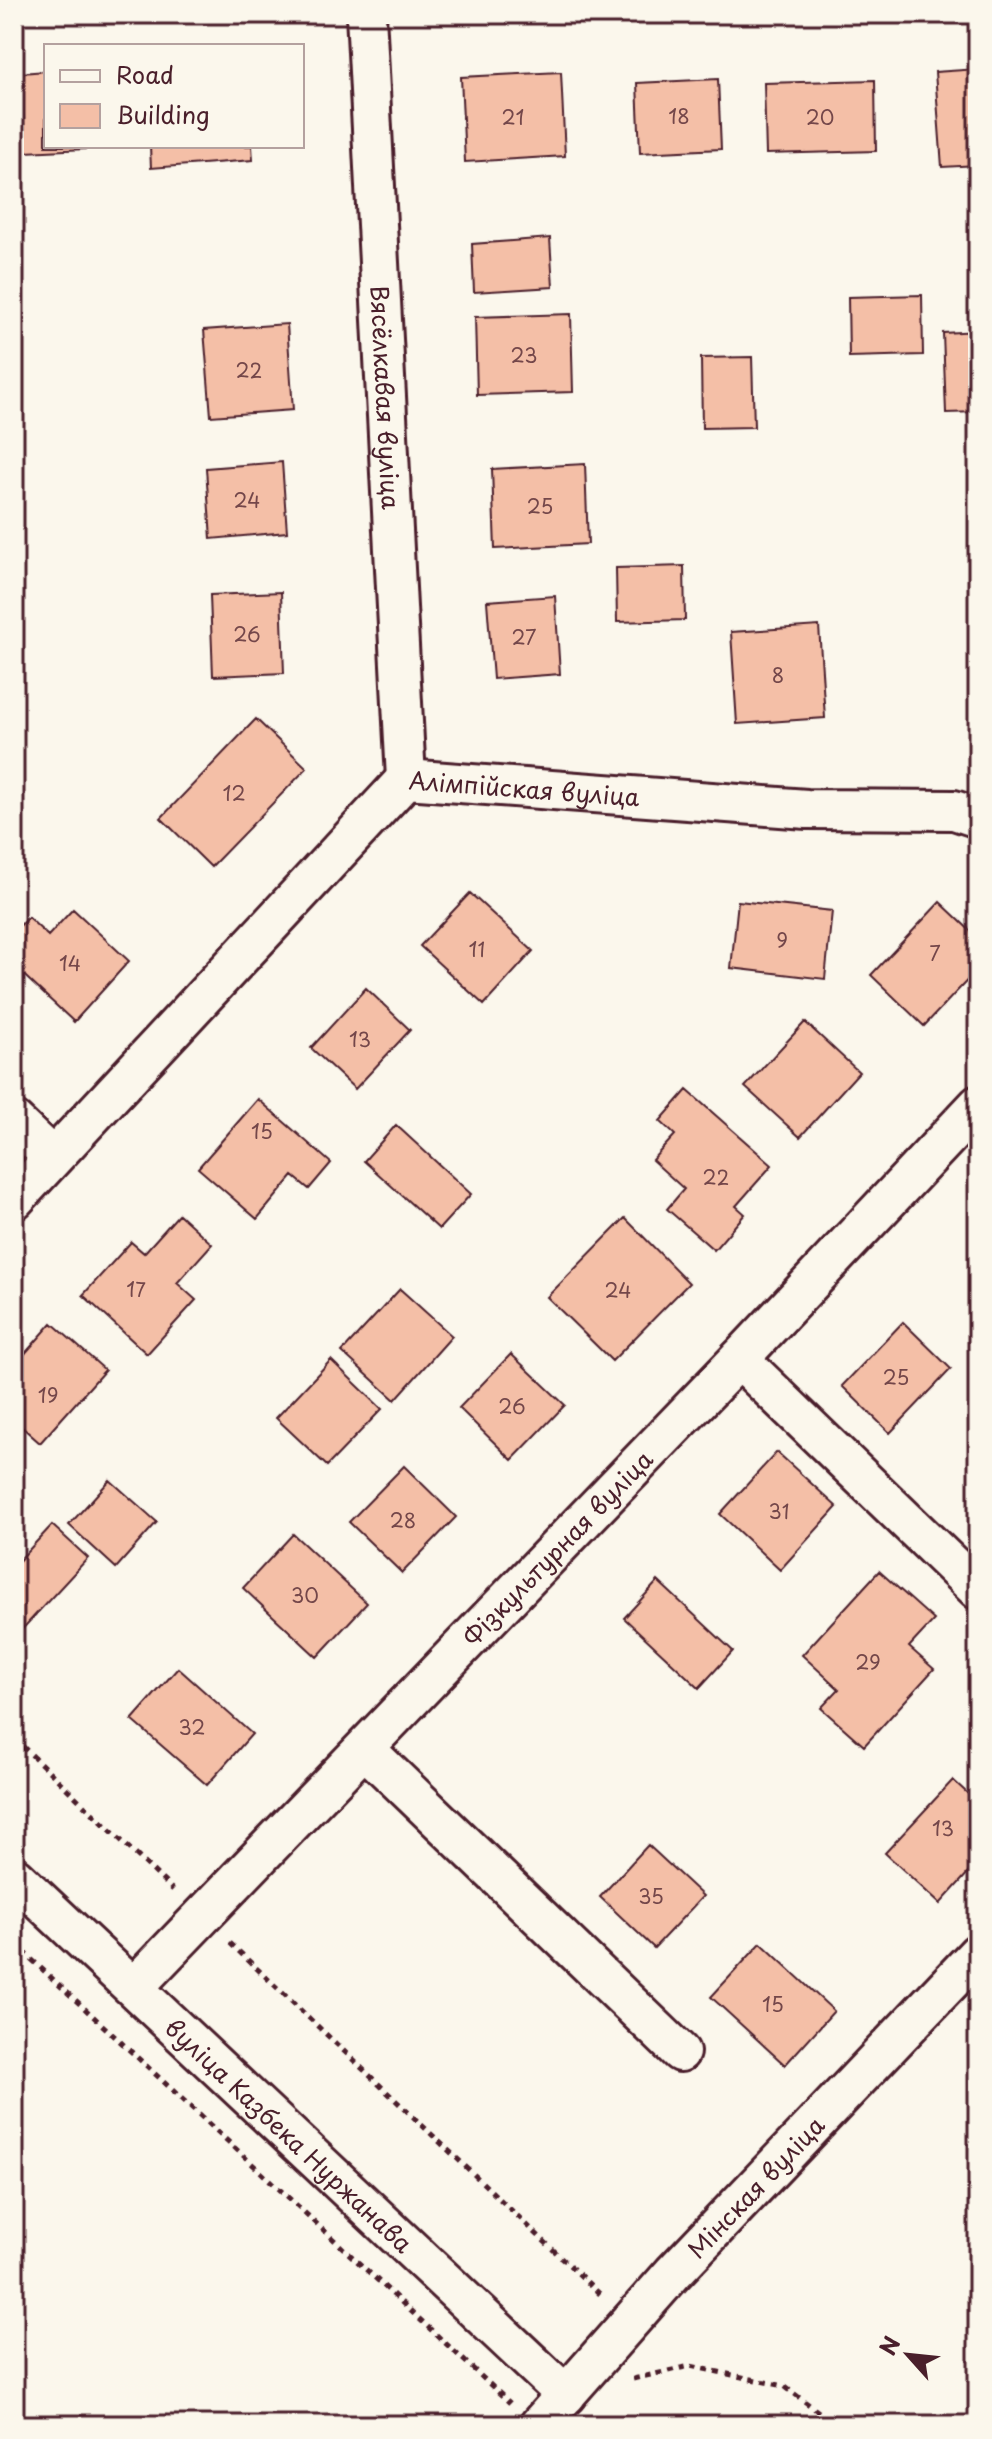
<svg xmlns="http://www.w3.org/2000/svg" width="992" height="2439" font-family="'Playpen Sans',sans-serif">
  <style>
    .building { fill: #f4bfa7; stroke: #4a1f2b; stroke-width: 2 }
    .lines { fill: none; stroke-linecap: round; stroke-linejoin: round }
    .minor-casing { stroke: #4a1f2b; stroke-width: 44 }
    .path { stroke: #4a1f2b; stroke-width: 5; stroke-dasharray: 6 6; stroke-linecap: butt }
    .minor { stroke: #fbf7ec; stroke-width: 38 }
    .labels { text-anchor: middle; dominant-baseline: central; stroke-width: 8; stroke-linejoin: round; paint-order: stroke }
    .number-label { font-size: 20px; fill: #74474a }
    .street-label { font-size: 24px; fill: #4a1f2b; stroke: #fbf7ec }
  </style>
  <rect width="100%" height="100%" fill="#fbf7ec"/>
  <filter id="ink" filterUnits="userSpaceOnUse"><feTurbulence type="fractalNoise" baseFrequency=".0125" numOctaves="2"/><feDisplacementMap in="SourceGraphic" scale="16" xChannelSelector="R" yChannelSelector="G"/><feConvolveMatrix kernelMatrix="1 2 1 2 8 2 1 2 1" color-interpolation-filters="sRGB"/></filter>
  <g filter="url(#ink)">
    <!-- building -->
    <path class="building" d="M 978,69 L 978,165 L 942,167 L 935,72 Z
      M 46,71 L 46,146 L 107,146 L 107,148 L 25,152 L 21,73 Z
      M 561,72 L 565,156 L 465,162 L 461,77 Z
      M 718,79 L 721,149 L 640,153 L 637,83 Z
      M 875,80 L 876,151 L 766,154 L 764,83 Z
      M 150,146 L 252,146 L 253,160 L 151,168 Z
      M 550,238 L 553,287 L 474,292 L 472,244 Z
      M 922,295 L 923,355 L 849,357 L 848,297 Z
      M 571,314 L 573,392 L 477,395 L 475,317 Z
      M 287,324 L 293,410 L 211,416 L 204,330 Z
      M 978,331 L 978,412 L 946,413 L 943,333 Z
      M 752,357 L 754,427 L 702,428 L 701,358 Z
      M 282,462 L 287,532 L 211,539 L 206,468 Z
      M 585,464 L 588,544 L 495,549 L 492,469 Z
      M 684,566 L 685,620 L 617,622 L 616,568 Z
      M 281,592 L 284,673 L 213,676 L 210,595 Z
      M 555,596 L 560,674 L 493,679 L 487,601 Z
      M 819,626 L 825,718 L 737,724 L 731,632 Z
      M 256,719 L 307,768 L 211,867 L 161,818 Z
      M 470,893 L 533,951 L 484,1005 L 420,946 Z
      M 738,901 L 832,911 L 825,979 L 731,968 Z
      M 940,902 L 978,938 L 978,969 L 924,1026 L 871,975 Z
      M 73,909 L 129,961 L 74,1022 L 14,966 L 14,932 L 28,917 L 48,936 Z
      M 366,988 L 410,1030 L 355,1089 L 311,1048 Z
      M 805,1022 L 859,1072 L 800,1137 L 745,1087 Z
      M 687,1090 L 772,1165 L 736,1206 L 745,1214 L 714,1250 L 667,1209 L 684,1189 L 652,1160 L 675,1135 L 660,1121 Z
      M 258,1099 L 331,1163 L 309,1189 L 293,1176 L 257,1219 L 198,1168 Z
      M 396,1125 L 471,1194 L 439,1229 L 364,1161 Z
      M 179,1214 L 212,1244 L 177,1283 L 196,1300 L 147,1354 L 83,1295 L 131,1242 L 144,1253 Z
      M 625,1218 L 689,1283 L 612,1361 L 547,1297 Z
      M 400,1289 L 452,1336 L 395,1400 L 342,1352 Z
      M 903,1322 L 951,1369 L 890,1433 L 842,1386 Z
      M 52,1323 L 105,1370 L 40,1443 L 14,1420 L 14,1366 Z
      M 511,1354 L 565,1405 L 512,1460 L 459,1408 Z
      M 331,1360 L 382,1409 L 327,1466 L 276,1418 Z
      M 777,1452 L 837,1507 L 780,1570 L 720,1514 Z
      M 404,1466 L 456,1517 L 402,1573 L 349,1522 Z
      M 110,1480 L 157,1522 L 116,1568 L 69,1525 Z
      M 52,1525 L 88,1558 L 15,1637 L 14,1566 Z
      M 293,1534 L 367,1603 L 317,1657 L 243,1588 Z
      M 879,1571 L 934,1620 L 909,1647 L 934,1669 L 864,1746 L 821,1708 L 839,1689 L 802,1655 Z
      M 658,1581 L 733,1651 L 699,1688 L 624,1618 Z
      M 178,1668 L 252,1734 L 207,1785 L 132,1720 Z
      M 953,1780 L 978,1803 L 978,1862 L 940,1904 L 885,1853 Z
      M 648,1845 L 703,1896 L 654,1948 L 600,1897 Z
      M 761,1943 L 834,2011 L 785,2065 L 711,1997 Z"/>
    <g class="lines">
      <defs>
        <g id="minor">
          <path id="s1" d="M 366,14 L 406,779"/>
          <path d="M 14,1121 L 52,1157"/>
          <path id="s2" d="M 14,1200 L 406,779 L 807,809 L 954,810 L 978,818"/>
          <path d="M 739,1359 L 978,1590"/>
          <path d="M 365,1749 L 680,2052"/>
          <path id="s3" d="M 14,1876 L 566,2395"/>
          <path id="s4" d="M 134,1987 L 739,1359 L 978,1105"/>
          <path id="s5" d="M 539,2425 L 673,2273 L 978,1953"/>
        </g>
      </defs>
      <!-- minor casing -->
      <use href="#minor" class="minor-casing"/>
      <!-- path -->
      <path class="path" d="M 14,1738 L 173,1890
        M 14,1943 L 510,2403
        M 230,1943 L 603,2297
        M 633,2379 L 690,2366 L 784,2386 L 836,2425"/>
      <!-- minor -->
      <use href="#minor" class="minor"/>
    </g>
  </g>
  <g class="labels">
    <!-- number labels -->
    <g class="number-label">
      <text x="679" y="116">18</text>
      <text x="513" y="117">21</text>
      <text x="820" y="117">20</text>
      <text x="524" y="355">23</text>
      <text x="249" y="370">22</text>
      <text x="247" y="500">24</text>
      <text x="540" y="506">25</text>
      <text x="247" y="634">26</text>
      <text x="524" y="637">27</text>
      <text x="778" y="675">8</text>
      <text x="234" y="793">12</text>
      <text x="782" y="940">9</text>
      <text x="477" y="949">11</text>
      <text x="935" y="953">7</text>
      <text x="70" y="963">14</text>
      <text x="360" y="1039">13</text>
      <text x="262" y="1131">15</text>
      <text x="716" y="1177">22</text>
      <text x="136" y="1289">17</text>
      <text x="618" y="1290">24</text>
      <text x="896" y="1377">25</text>
      <text x="48" y="1395">19</text>
      <text x="512" y="1406">26</text>
      <text x="779" y="1511">31</text>
      <text x="403" y="1520">28</text>
      <text x="305" y="1595">30</text>
      <text x="868" y="1662">29</text>
      <text x="192" y="1727">32</text>
      <text x="943" y="1828">13</text>
      <text x="651" y="1896">35</text>
      <text x="773" y="2004">15</text>
    </g>
    <!-- street labels -->
    <g class="street-label">
      <text stroke="none"><textPath href="#s1" startOffset="384">Вясёлкавая вуліца</textPath></text>
      <text stroke="none"><textPath href="#s2" startOffset="694">Алімпійская вуліца</textPath></text>
      <text stroke="none"><textPath href="#s4" startOffset="610">Фізкультурная вуліца</textPath></text>
      <text stroke="none"><textPath href="#s3" startOffset="378">вуліца Казбека Нуржанава</textPath></text>
      <text stroke="none"><textPath href="#s5" startOffset="322">Мінская вуліца</textPath></text>
    </g>
  </g>
  <!-- margin -->
  <rect width="992" height="2439" fill="none" stroke="#fbf7ec" stroke-width="48"/>
  <rect x="24" y="24" width="944" height="2391" fill="none" stroke="#4a1f2b" stroke-width="3" filter="url(#ink)"/>
  <!-- legend -->
  <rect x="44" y="44" width="260" height="104" fill="#fbf7ec" stroke="#b4a19f" stroke-width="2"/>
  <rect x="60" y="70" width="40" height="12" fill="#fbf7ec" stroke="#b4a19f" stroke-width="2"/>
  <text x="116" y="84" font-size="24" fill="#4a1f2b">Road</text>
  <rect x="60" y="104" width="40" height="24" fill="#f4bfa7" stroke="#b4a19f" stroke-width="2"/>
  <text x="116" y="124" font-size="24" fill="#4a1f2b">Building</text>
  <!-- north arrow -->
  <g transform="translate(908 2355) rotate(297)" stroke="#fbf7ec" stroke-width="6" paint-order="stroke">
  <path d="M0-6L14 30L0 20L-14 30Z" fill="#4a1f2b"/>
  <text y="-12" font-size="22" font-weight="bold" text-anchor="middle" fill="#4a1f2b">N</text>
  </g>
</svg>
